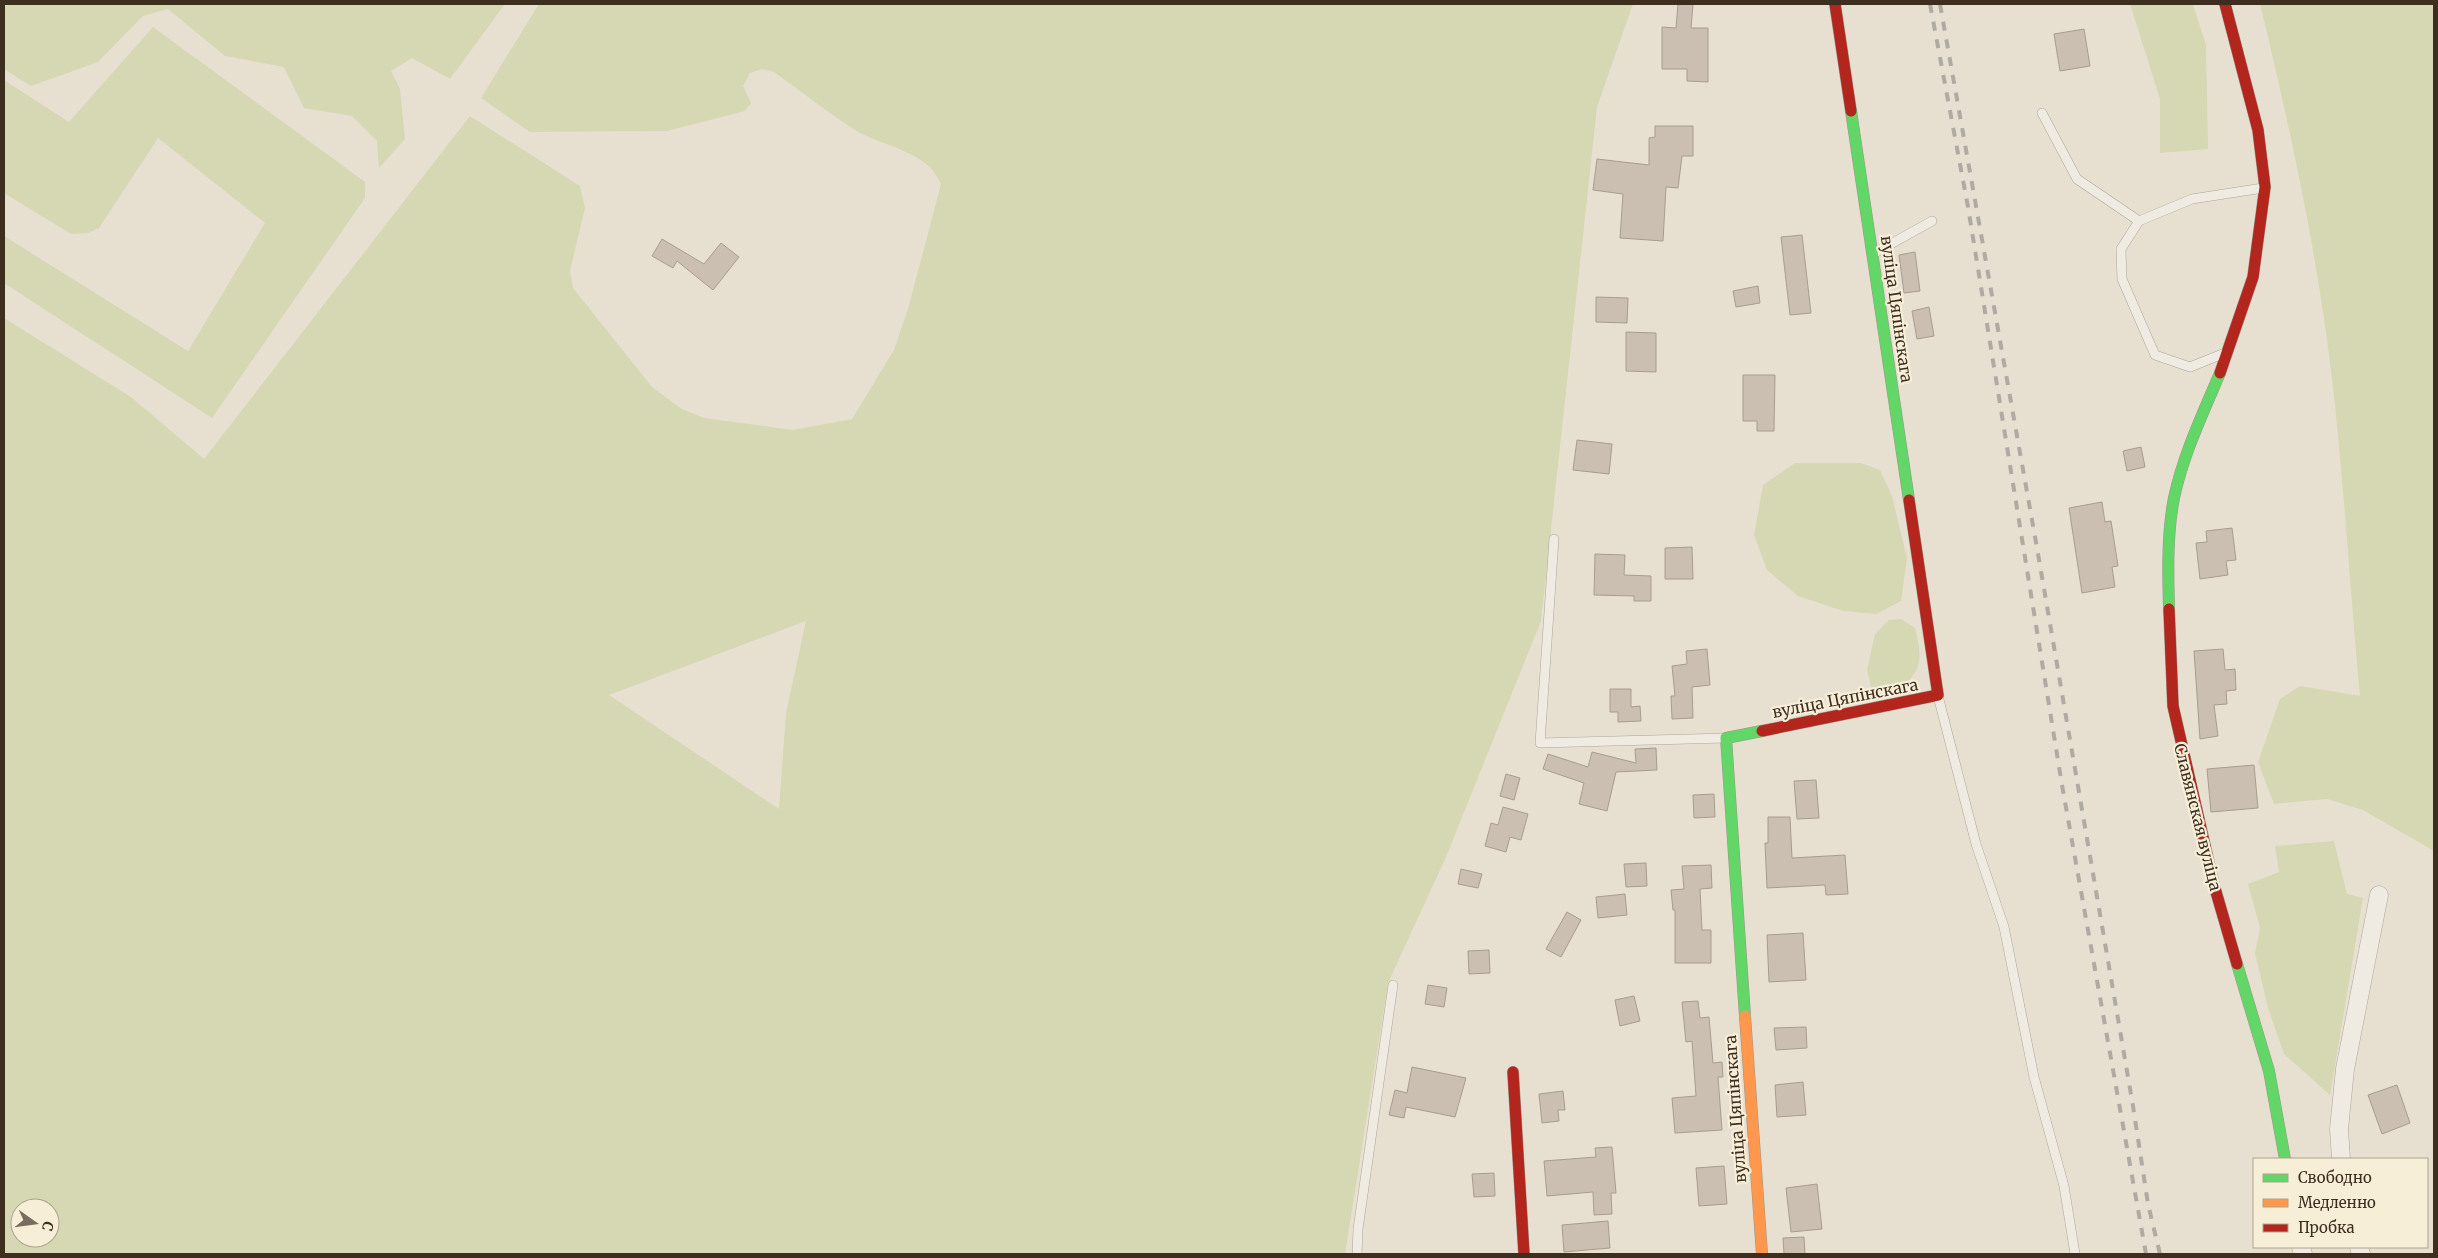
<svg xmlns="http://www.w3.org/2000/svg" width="2438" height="1258" font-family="Merriweather,serif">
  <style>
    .green { fill: #d6d7b3; fill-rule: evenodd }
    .building { fill: #cbbfb2; stroke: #a89c90 }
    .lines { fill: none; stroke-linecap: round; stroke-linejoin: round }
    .lane-casing { stroke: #ada599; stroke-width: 10 }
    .street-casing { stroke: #ada599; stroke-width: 19 }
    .fast-casing { stroke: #9c958a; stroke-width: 12 }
    .slow-casing { stroke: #9c958a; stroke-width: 12 }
    .jam-casing { stroke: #9c958a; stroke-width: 12 }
    .lane { stroke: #efebe3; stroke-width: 9 }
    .street { stroke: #efebe3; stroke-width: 18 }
    .fast { stroke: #63d668; stroke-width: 11 }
    .slow { stroke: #ff974d; stroke-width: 11 }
    .jam { stroke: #b3261e; stroke-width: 11 }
    .rail { stroke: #afaaa2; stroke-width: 4; stroke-dasharray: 9 9; stroke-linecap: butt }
    .labels { text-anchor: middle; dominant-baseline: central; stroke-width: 4.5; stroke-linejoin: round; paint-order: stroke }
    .street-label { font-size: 16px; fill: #3d2e20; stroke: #f7eed8 }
  </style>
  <rect width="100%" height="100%" fill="#e7e0d1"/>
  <!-- green -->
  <path class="green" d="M 4,4 L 505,4 L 450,79 L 412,58 L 391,71 L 400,89 L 405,139 L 379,168 L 377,141 L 352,116 L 304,108 L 284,67 L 225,56 L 168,9 L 143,16 L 98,62 L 31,86 L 4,69 Z
    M 539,4 L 1633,4 L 1597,107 L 1541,621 L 1446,857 L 1388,983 L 1345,1254 L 4,1254 L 4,318 L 131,397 L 204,459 L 470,116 L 580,186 L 585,208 L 570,271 L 573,288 L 652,387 L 682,409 L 704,418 L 793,430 L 852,419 L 894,350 L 908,309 L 941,184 C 927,150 883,147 855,130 C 827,112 801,91 774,72 L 762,69 L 750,73 L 743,86 L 751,103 L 745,111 L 667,131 L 530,132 L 481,98 ZM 806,621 L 786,713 L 779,809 L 609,695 ZM 20,1208 L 50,1208 L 50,1238 L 20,1238 Z
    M 2130,4 L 2193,4 L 2206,45 L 2208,149 L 2160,153 L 2160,99 Z
    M 2260,4 L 2434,4 L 2434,851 L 2363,810 L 2327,799 L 2274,804 L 2258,762 L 2280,699 L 2300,686 L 2360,696 C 2351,600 2345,502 2335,406 C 2321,270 2292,136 2260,4 Z
    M 153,27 L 365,182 L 365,198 L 212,418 L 4,283 L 4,236 L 188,351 L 265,223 L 158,138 L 99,228 L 88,233 L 71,234 L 4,193 L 4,80 L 69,122 Z
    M 1795,463 L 1861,463 L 1880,470 L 1892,496 L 1907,558 L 1901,601 L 1876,614 L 1843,611 L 1798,596 L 1767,570 L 1754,535 L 1763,485 Z
    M 1901,619 L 1915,628 C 1924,663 1921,672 1894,695 L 1873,694 L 1867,670 L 1875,634 L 1889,620 Z
    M 2334,841 L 2347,894 L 2363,898 L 2330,1095 L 2284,1054 L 2268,1008 L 2255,953 L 2260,928 L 2248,884 L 2279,872 L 2275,846 Z"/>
  <!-- building -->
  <path class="building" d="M 1678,4 L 1693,4 L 1691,28 L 1708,28 L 1708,82 L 1687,81 L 1687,69 L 1662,69 L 1662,27 L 1676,28 Z
    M 2084,29 L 2090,66 L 2060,71 L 2054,34 Z
    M 1655,126 L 1693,126 L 1693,156 L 1682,156 L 1678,188 L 1666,187 L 1663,241 L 1620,238 L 1623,194 L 1593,190 L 1597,159 L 1649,165 L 1649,138 L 1655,137 Z
    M 1802,235 L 1811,313 L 1790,315 L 1781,237 Z
    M 662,239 L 704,264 L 721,243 L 739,257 L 713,290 L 677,261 L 673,268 L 652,256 Z
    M 1915,252 L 1920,291 L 1904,293 L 1899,255 Z
    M 1758,286 L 1760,303 L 1736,307 L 1733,291 Z
    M 1596,297 L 1628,298 L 1627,323 L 1596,322 Z
    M 1929,307 L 1934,336 L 1917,339 L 1912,311 Z
    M 1626,332 L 1656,333 L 1656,372 L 1626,371 Z
    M 1743,375 L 1775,375 L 1774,431 L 1757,431 L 1757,421 L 1743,421 Z
    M 1577,440 L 1612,444 L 1609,474 L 1573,470 Z
    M 2141,447 L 2145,467 L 2127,471 L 2123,451 Z
    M 2102,502 L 2105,522 L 2111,521 L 2118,566 L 2112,567 L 2115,587 L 2082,593 L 2069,508 Z
    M 2232,528 L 2236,560 L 2226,561 L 2228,575 L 2200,579 L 2196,543 L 2207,542 L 2206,531 Z
    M 1692,547 L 1693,579 L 1665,579 L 1665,548 Z
    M 1595,554 L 1625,555 L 1624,575 L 1651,576 L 1651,601 L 1634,601 L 1634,596 L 1594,595 Z
    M 1707,649 L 1710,685 L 1692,687 L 1693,718 L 1672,719 L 1671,696 L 1675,696 L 1672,666 L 1687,664 L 1686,651 Z
    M 2223,649 L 2225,670 L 2235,669 L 2236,690 L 2226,691 L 2227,704 L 2214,705 L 2218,736 L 2200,739 L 2194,651 Z
    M 1610,689 L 1631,689 L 1631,707 L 1640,706 L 1641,721 L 1618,722 L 1618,712 L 1610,712 Z
    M 1656,748 L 1657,770 L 1616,772 L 1607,811 L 1579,804 L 1584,783 L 1543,769 L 1548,754 L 1588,767 L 1592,752 L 1636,763 L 1635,749 Z
    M 2254,765 L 2258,808 L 2211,812 L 2207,769 Z
    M 1506,774 L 1520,778 L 1514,800 L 1500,796 Z
    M 1816,780 L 1819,818 L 1797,819 L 1794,781 Z
    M 1714,794 L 1715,817 L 1694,818 L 1693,795 Z
    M 1503,807 L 1528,814 L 1521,840 L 1510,837 L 1506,852 L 1485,846 L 1491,823 L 1498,825 Z
    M 1768,817 L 1790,817 L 1792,858 L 1845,855 L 1848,894 L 1826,895 L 1825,885 L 1767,888 L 1765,843 L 1768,843 Z
    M 1646,863 L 1647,886 L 1626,887 L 1624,864 Z
    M 1711,865 L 1712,888 L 1700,889 L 1702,930 L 1711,930 L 1711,963 L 1675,963 L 1675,910 L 1673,910 L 1671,890 L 1684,889 L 1682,866 Z
    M 1461,869 L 1482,874 L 1478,888 L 1458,884 Z
    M 1625,894 L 1627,915 L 1598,918 L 1596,897 Z
    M 1567,912 L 1581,920 L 1561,957 L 1546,949 Z
    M 1803,933 L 1806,980 L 1769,982 L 1767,935 Z
    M 1489,950 L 1490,973 L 1469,974 L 1468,951 Z
    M 1428,985 L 1447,988 L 1444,1007 L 1425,1004 Z
    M 1634,996 L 1640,1021 L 1620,1026 L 1615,1000 Z
    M 1698,1001 L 1700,1018 L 1709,1017 L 1713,1063 L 1722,1062 L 1723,1077 L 1718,1077 L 1722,1130 L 1675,1133 L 1672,1098 L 1696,1096 L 1692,1041 L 1686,1042 L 1682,1002 Z
    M 1806,1027 L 1807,1048 L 1776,1050 L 1774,1028 Z
    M 1412,1067 L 1466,1078 L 1455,1117 L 1406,1107 L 1404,1118 L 1389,1115 L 1395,1090 L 1407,1093 Z
    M 1803,1082 L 1806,1115 L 1777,1117 L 1775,1085 Z
    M 2397,1085 L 2410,1123 L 2382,1134 L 2368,1095 Z
    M 1563,1091 L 1565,1110 L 1558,1110 L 1559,1121 L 1542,1123 L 1539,1094 Z
    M 1612,1147 L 1616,1193 L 1611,1193 L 1612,1214 L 1594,1215 L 1593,1192 L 1547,1196 L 1544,1161 L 1596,1157 L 1595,1148 Z
    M 1724,1166 L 1727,1204 L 1699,1206 L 1696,1168 Z
    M 1494,1173 L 1495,1196 L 1474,1197 L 1472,1174 Z
    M 1817,1184 L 1822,1229 L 1791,1232 L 1786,1188 Z
    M 1608,1221 L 1610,1248 L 1564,1252 L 1562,1225 Z
    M 1804,1237 L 1805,1254 L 1784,1254 L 1783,1238 Z"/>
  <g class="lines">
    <defs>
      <path id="lane" d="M 2042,113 L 2077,179 L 2139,221
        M 1873,254 L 1932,221
        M 2225,353 L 2190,367 L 2155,355 L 2122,279 L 2121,249 L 2139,221 L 2192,199 L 2263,188
        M 1554,539 L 1540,743 L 1726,738
        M 1938,696 L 1976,844 L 2004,927 L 2034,1077 L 2064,1186 L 2075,1254
        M 1357,1254 L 1358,1229 L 1393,985"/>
      <path id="street" d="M 2341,1159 L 2339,1129 L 2345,1069 L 2379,895
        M 2301,1247 L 2303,1254
        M 2359,1247 L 2361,1254"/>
      <path id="fast" d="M 1851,111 L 1909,500
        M 2169,609 C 2168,573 2167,533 2174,498 C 2183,455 2203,413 2220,373
        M 2237,964 L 2269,1071 L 2285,1159
        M 1745,1016 L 1726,738 L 1762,731"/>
      <path id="slow" d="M 1745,1016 L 1762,1254"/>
      <path id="jam" d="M 1835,4 L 1851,111
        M 2220,373 L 2253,277 L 2265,187 L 2258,130 L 2225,4
        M 2169,609 L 2173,706 L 2214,885 L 2237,964
        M 1762,731 L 1938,695 L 1909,500
        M 1513,1072 L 1524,1254"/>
    </defs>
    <!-- lane casing -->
    <use href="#lane" class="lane-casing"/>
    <!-- street casing -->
    <use href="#street" class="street-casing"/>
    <!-- fast casing -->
    <use href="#fast" class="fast-casing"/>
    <!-- slow casing -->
    <use href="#slow" class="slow-casing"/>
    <!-- jam casing -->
    <use href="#jam" class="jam-casing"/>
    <!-- lane -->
    <use href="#lane" class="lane"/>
    <!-- street -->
    <use href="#street" class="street"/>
    <!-- fast -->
    <use href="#fast" class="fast"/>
    <!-- slow -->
    <use href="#slow" class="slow"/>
    <!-- jam -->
    <use href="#jam" class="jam"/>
    <!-- rail -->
    <path class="rail" d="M 1930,4 L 1968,207 L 2062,785 L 2146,1254
      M 1940,4 L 2037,548 L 2133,1106 L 2148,1204 L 2160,1254"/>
  </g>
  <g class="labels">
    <!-- street labels -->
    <g class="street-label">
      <text transform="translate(1897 309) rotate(82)">вуліца Цяпінскага</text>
      <text transform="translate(1845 698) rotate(-11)">вуліца Цяпінскага</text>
      <text transform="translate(2198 817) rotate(76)">Славянская вуліца</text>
      <text transform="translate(1735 1109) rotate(-94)">вуліца Цяпінскага</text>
    </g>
  </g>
  <!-- border -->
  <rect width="2438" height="1258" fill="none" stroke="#3d2e20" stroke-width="10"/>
  <!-- legend -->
  <rect x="2253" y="1158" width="175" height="90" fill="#f7eed8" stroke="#ada18e"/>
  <rect x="2263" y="1174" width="25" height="8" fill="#63d668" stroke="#ada18e"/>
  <text x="2298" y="1183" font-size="15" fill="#3d2e20">Свободно</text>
  <rect x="2263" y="1199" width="25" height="8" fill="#ff974d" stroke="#ada18e"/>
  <text x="2298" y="1208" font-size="15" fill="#3d2e20">Медленно</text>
  <rect x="2263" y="1224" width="25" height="8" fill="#b3261e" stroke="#ada18e"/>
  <text x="2298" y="1233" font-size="15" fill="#3d2e20">Пробка</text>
  <!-- north arrow -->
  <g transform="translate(35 1223) rotate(104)"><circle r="24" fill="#f7eed8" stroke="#ada18e"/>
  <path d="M0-4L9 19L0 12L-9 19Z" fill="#786c5e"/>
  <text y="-8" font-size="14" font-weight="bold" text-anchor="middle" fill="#3d2e20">С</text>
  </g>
</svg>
